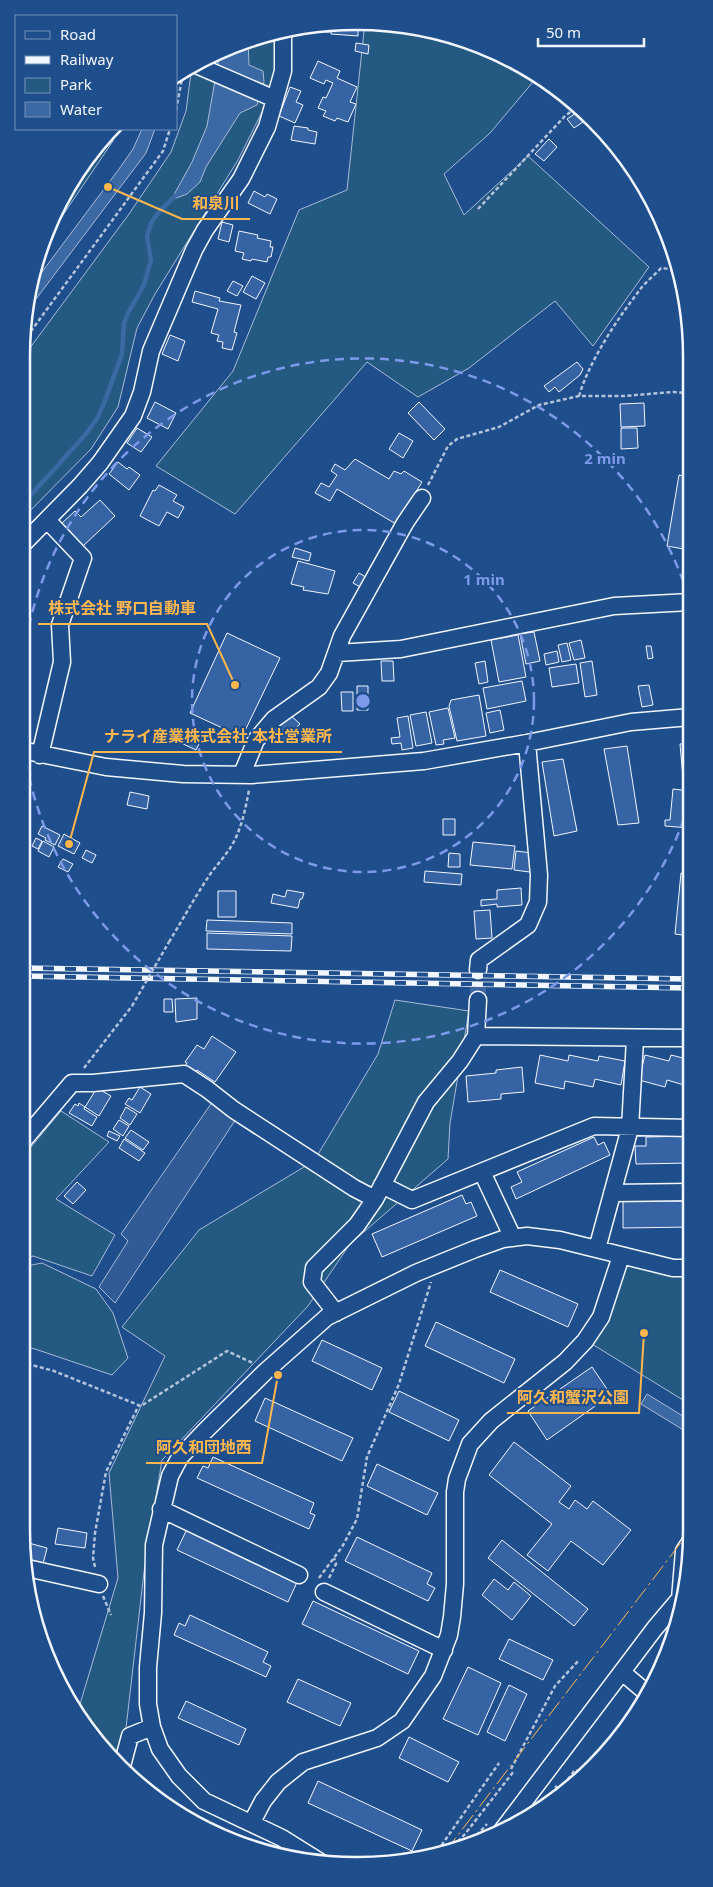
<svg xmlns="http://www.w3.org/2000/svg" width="713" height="1887" font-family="'Noto Sans','Noto Sans JP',sans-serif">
<rect width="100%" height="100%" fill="#1f4e8c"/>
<!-- green -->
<path fill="#245a82" stroke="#a8bbd7" d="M365 22H379L444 33 538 76 490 133 444 174 464 215 528 156 649 267 593 346 555 301 469 368 418 397 367 362 235 514 156 466 233 371 299 210 347 190Z
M277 33 274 73 262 112 238 160 155 294 137 328 118 407 91 449 21 520V360L129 214 171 152 186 111 192 65 249 39Z
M113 129V141L42 246 56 208 91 152Z
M395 1000 469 1011 450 1123 448 1159 350 1244 308 1306 162 1460 144 1572 126 1728 113 1759 104 1751 77 1714 118 1578 109 1473 165 1356 122 1327 199 1230 314 1161 378 1054Z
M61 1111 109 1142 56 1199 115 1235 92 1276 33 1256 21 1260V1159Z
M624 1261 691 1273V1405L592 1344Z
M42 1263 96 1289 113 1313 128 1358 112 1375 35 1349 21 1346V1267Z"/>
<!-- parking -->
<path fill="#305b95" stroke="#a8bbd7" d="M213 1101 236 1119 115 1303 99 1287 128 1241 121 1234Z"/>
<!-- water -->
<path fill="#3b69a3" stroke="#a8bbd7" d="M248 40 249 65 263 71 264 82 257 105 240 113 206 167 200 182 187 194 171 200 192 162 207 126 220 52Z
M142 129H155L146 153 27 311 30 288 119 169 133 149Z
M647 1394 691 1421 685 1431 641 1404Z"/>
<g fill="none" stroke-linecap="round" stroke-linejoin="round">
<!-- stream -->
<path stroke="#3b69a3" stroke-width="4.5" d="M21 506 86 434 98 417 106 398 122 354 124 323 128 313 144 285 151 260 147 236 151 223 158 213 175 196"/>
</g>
<!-- building -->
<path fill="#3563a3" stroke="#f2f6ff" d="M358 23V36L331 34V32H325V24Z
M356 43 369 45 368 54 355 51Z
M318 61 340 71 337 78 357 87 350 102 356 104 348 122 337 118 335 121 323 116 326 111 318 108 323 97 326 98 333 83 326 80 324 84 310 78Z
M290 87 301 91 296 102 303 105 295 123 279 116Z
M576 113 583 122 574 128 567 119Z
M294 126 308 128V130L317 132 315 144 291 140Z
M549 139 557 147 544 161 535 154Z
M254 191 265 197 267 194 277 199 270 214 248 203Z
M222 222 233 225 229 242 218 239Z
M239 231 258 235 257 238 271 241 270 247H273L271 257H268L267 262 252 259 251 261 242 259 244 253 235 251Z
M252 276 265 283 256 299 243 292Z
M233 281 243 286 237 296 227 291Z
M195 291 220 298 219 301 241 305 234 332 237 333 232 350 222 348 223 342 217 341 219 335 211 333 218 309 192 302Z
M170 335 185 341 178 361 162 354Z
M577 362 583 369 580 375 559 392 555 387 549 392 544 386Z
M155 402 176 413 168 429 147 418Z
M419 402 445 429 434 440 408 413Z
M644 403 645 426 621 427 620 404Z
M137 428 152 437 141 452 127 443Z
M621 428H637L638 448 621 449Z
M399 433 413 441 403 458 389 449Z
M355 459 389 479 394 471 401 474 404 471 422 482 396 524 337 489 330 501 315 493 321 483 329 487 337 475 331 471 335 464 345 470Z
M118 462 127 469 129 467 140 475 129 490 109 474Z
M679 475 689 477V550L667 546Z
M159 485 177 495 173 501 184 507 178 518 167 512 159 526 140 516 153 490 155 491Z
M100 500 115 516 83 546 62 523 75 511 81 517Z
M295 548 311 553 309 561 292 557Z
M298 561 335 571 328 594 303 590 304 587 291 584Z
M359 573 369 579 364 589 353 583Z
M534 632 540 661 526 664 520 634Z
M227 633 280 658 242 737 190 713Z
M518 635 526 677 499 682 491 640Z
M581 640 585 658 574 660 569 643Z
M567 643 571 660 562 662 558 645Z
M646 646H651L653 658 648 659Z
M557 651 559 662 546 665 544 654Z
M381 661H393L394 681H382Z
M485 661 488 682 479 684 475 663Z
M592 661 597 695 585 697 580 663Z
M576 664 579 683 552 687 549 668Z
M522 681 526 701 487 709 483 688Z
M649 685 653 705 642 707 638 686Z
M357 686H368V710H357Z
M341 692H353V711H342Z
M479 695 486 736 457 741 449 706 451 700Z
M448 708 455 738 443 740 444 744 436 745 429 712Z
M500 710 504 730 490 733 486 713Z
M426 712 432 743 416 746 410 715Z
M289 714 300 724 282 742 271 733Z
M408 716 413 748 402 750 401 743 392 744 391 738 400 737 397 718Z
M183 729 202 738 196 750 177 741Z
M690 743V777L683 778 680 744Z
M627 746 639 823 618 825 604 749Z
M563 759 577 831 554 836 542 762Z
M21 770 31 774 27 782 30 783 23 797 21 796Z
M673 789 690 791V828L665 826V820H670Z
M130 792 149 796 147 809 127 805Z
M443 819H455V835H443Z
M42 826 60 835 55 845 45 840 46 838 38 834Z
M64 834 80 843 74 854 58 846Z
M36 838 42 841 38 849 32 846Z
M43 841 54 847 49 857 38 851Z
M473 842 515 846 512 869 470 865Z
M86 850 96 855 92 863 82 858Z
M516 851 532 853 530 872 514 870Z
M449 853 460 854V867H448Z
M63 859 73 864 68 872 58 867Z
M686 861 690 862V936L675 934 681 873H684Z
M425 871 462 874 461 885 424 882Z
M521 888 522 905 497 907V904L481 906V900L497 899V890Z
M287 890 304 893 302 899H300L298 908 271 903 273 894 285 897Z
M218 891H236V917H218Z
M490 910 492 938 476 939 474 911Z
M207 920 292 923V934L206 931Z
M207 933 292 936 291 951 207 949Z
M197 998V1019L176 1022 175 999Z
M164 999H172L173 1012H164Z
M212 1036 236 1052 215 1082 197 1070 193 1076 183 1070 187 1063 185 1062 197 1045 204 1049Z
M540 1055 568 1061 569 1055 598 1061 599 1056 625 1061 621 1085 595 1079 593 1087 565 1081 564 1089 535 1083Z
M645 1055 669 1061 671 1055 691 1060V1087L667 1080 665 1087 639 1080Z
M522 1067 524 1092 501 1094V1099L468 1102 466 1076 496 1073V1070Z
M140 1087 151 1094 140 1113 125 1104 129 1098 132 1100Z
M97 1088 111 1096 99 1116 85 1107Z
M79 1103 85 1107 84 1109 97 1117 92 1126 69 1113 75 1104 78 1106Z
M126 1107 137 1114 130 1125 120 1118Z
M119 1120 129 1126 123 1136 113 1129Z
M131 1130 149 1142 143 1150 125 1138Z
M109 1131 120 1136 117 1141 107 1136Z
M691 1136V1163L636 1164 635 1146H646V1137Z
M594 1137 598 1145 604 1142 610 1155 516 1199 511 1187 522 1182 517 1172Z
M124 1139 145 1153 139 1161 119 1148Z
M77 1182 86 1190 73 1204 64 1196Z
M462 1195 466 1204 471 1202 477 1216 382 1257 372 1234Z
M623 1201H691V1227L623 1228Z
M500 1270 578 1304 568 1327 490 1292Z
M436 1322 515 1359 504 1383 425 1346Z
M322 1340 382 1368 372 1390 312 1361Z
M592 1367 611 1395 547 1440 528 1411Z
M399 1391 459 1420 449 1441 389 1412Z
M265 1398 353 1438 342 1461 255 1421Z
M514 1442 571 1486 559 1502 569 1509 575 1500 587 1509 593 1501 631 1530 603 1565 571 1541 548 1571 527 1555 552 1524 489 1475Z
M213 1457 314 1503 310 1513 315 1515 309 1529 197 1478 203 1466 208 1468Z
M377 1464 438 1493 427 1515 367 1486Z
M58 1528 87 1533 85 1548 55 1544Z
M187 1529 298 1580 288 1602 177 1550Z
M357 1537 432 1573 427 1584 435 1588 428 1601 345 1561Z
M502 1540 588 1609 574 1626 488 1558Z
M25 1542 47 1548 43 1564 26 1560Z
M494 1579 508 1590 514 1582 531 1596 512 1620 482 1595Z
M313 1601 419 1651 408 1674 302 1624Z
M190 1615 268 1652 263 1662 271 1666 266 1677 174 1635 179 1623 185 1626Z
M509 1639 553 1660 543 1680 499 1659Z
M468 1667 501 1683 478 1735 443 1719Z
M298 1679 351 1703 340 1726 287 1702Z
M509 1685 527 1694 505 1741 487 1732Z
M186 1701 246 1729 239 1745 178 1718Z
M409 1737 459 1762 448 1782 399 1758Z
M318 1781 422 1830 412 1851 308 1803Z"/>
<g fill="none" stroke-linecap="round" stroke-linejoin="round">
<!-- minor-tunnel -->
<path stroke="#3f679d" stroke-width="16" stroke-dasharray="16 8" stroke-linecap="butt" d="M478 1000V970"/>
<!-- minor casing -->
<g stroke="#f2f6ff" stroke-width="19">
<path id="minor" d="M194 64 275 99
M21 546 80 486 100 463 133 416 142 392 151 351 194 250 205 230 241 179 267 127 283 71V31
M337 653 401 649 614 606 690 602
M21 750 106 767 183 774 252 775 424 761 527 743 631 722 690 717
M40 755 62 662 60 625 83 558 47 520
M242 774 256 740 274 719 319 687 329 673 342 636 405 523 422 498
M478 970 479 960 528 925 538 902 539 875 527 743
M476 1036 478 1000
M21 1143 72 1083H93L184 1074 207 1089 234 1110 354 1188 375 1199
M482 1172 513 1238
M382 1185 412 1200 594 1126 691 1128
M612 1193 691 1192
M597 1249 630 1128 635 1039
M336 1313 312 1282 314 1268 357 1225 375 1199 426 1102 460 1061 476 1036 691 1038
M161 1509 299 1575
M27 1568 99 1584
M324 1592 444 1650
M680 1599 684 1551 690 1542
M622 1672 648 1694
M122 1766 130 1736 152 1727
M252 1822 263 1801 278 1782 303 1762 377 1738 402 1721 433 1676 449 1635 452 1617 455 1584V1492L457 1479 470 1444 491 1421 565 1362 585 1341 601 1317 621 1256
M501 1832 655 1628 683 1595
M322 1863 282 1838 204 1801 179 1776 160 1749 152 1727 148 1704V1667L153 1613 154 1545 170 1476 180 1457 205 1431 266 1371 327 1317 416 1273 475 1249 503 1239 527 1236 560 1240 673 1268H691"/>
</g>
<!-- path -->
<path stroke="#b3c4dc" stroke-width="2.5" stroke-dasharray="4 2.5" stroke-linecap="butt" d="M176 110 183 74
M478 209 565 116 577 107
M23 342 163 151 170 129
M579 396C589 362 617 319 639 291 645 282 654 276 661 268L676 270
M428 485 448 446 457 439 499 427 539 405 579 396H624L673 392 689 393
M169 942C183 919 196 895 211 873 220 861 231 850 237 835 243 821 246 806 249 790
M84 1068 132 1006
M21 1362 54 1371 141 1406 227 1351 253 1363
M95 1567 93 1558 95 1533 106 1472 139 1405
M319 1578 342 1547 357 1519 367 1457 399 1384 431 1282
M329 1578 336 1564 334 1558
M103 1596 111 1615
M592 1763 609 1743 615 1741
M511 1769 555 1686 579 1660
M555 1786 560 1790 575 1770 579 1772 569 1785
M552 1791 558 1795
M468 1845 487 1824
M449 1851 465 1834 514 1771
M434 1856 499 1763"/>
<!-- minor -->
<use href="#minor" stroke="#1f4e8c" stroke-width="16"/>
<!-- rail casing -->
<g stroke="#f2f6ff" stroke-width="5.5">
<path id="rail" d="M21 968 690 979
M21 976 690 988"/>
</g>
<!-- rail -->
<use href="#rail" stroke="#1f4e8c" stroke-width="4" stroke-dasharray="11" stroke-linecap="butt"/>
<!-- path-bridge -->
<path stroke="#b3c4dc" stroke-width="2.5" stroke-dasharray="4 2.5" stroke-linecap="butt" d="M132 1006 169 942"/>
<!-- power -->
<path stroke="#ffb74d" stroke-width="1" stroke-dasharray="18 4 2.5 4" stroke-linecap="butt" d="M445 1852 692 1528"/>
</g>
<!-- distance rings -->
<g fill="none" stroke="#7d9aea" stroke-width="2.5" stroke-dasharray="9 6">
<circle cx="363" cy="701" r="171"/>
<path d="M689 804A342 342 0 0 1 21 716M21 686A342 342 0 0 1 689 598"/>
</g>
<!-- crop -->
<path d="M0 0H713V1887H0ZM356 30H357A326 326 0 0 1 683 356V1531A326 326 0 0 1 357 1857H356A326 326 0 0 1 30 1531V356A326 326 0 0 1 356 30Z" fill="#1f4e8c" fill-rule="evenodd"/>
<path fill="none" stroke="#f2f6ff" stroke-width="2.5" d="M356 30H357A326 326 0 0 1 683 356V1531A326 326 0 0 1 357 1857H356A326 326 0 0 1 30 1531V356A326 326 0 0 1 356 30Z"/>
<circle cx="363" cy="701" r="8" fill="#7d9aea" stroke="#1f4e8c" stroke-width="2.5"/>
<g font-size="15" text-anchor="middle" font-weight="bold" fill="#7d9aea" stroke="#1f4e8c" stroke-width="4" stroke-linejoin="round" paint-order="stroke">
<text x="605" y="464">2 min</text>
<text x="484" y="585">1 min</text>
</g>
<!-- callouts -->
<path fill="none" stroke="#ffb74d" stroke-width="2" d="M108 187L182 219H250M235 685L207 624H38M69 844L94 752H342M644 1333L639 1413H507M278 1375L262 1463H146"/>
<g fill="#ffb74d" stroke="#1f4e8c" stroke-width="2">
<circle cx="108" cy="187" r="5"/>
<circle cx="235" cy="685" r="5"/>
<circle cx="69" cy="844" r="5"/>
<circle cx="644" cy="1333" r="5"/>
<circle cx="278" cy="1375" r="5"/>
</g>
<g font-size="16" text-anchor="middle" font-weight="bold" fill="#ffb74d" stroke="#1f4e8c" stroke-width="4" stroke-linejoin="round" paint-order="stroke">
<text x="216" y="209">和泉川</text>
<text x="122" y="614">株式会社 野口自動車</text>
<text x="218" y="742">ナライ産業株式会社 本社営業所</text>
<text x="573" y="1403">阿久和蟹沢公園</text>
<text x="204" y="1453">阿久和団地西</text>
</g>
<!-- legend -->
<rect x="15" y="15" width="162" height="115" fill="#1f4e8c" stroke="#7391ba"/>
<rect x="25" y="31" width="25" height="8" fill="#1f4e8c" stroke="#7391ba"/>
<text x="60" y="40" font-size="15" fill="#f2f6ff">Road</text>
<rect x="25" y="56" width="25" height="8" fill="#f2f6ff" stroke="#7391ba"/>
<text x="60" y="65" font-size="15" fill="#f2f6ff">Railway</text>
<rect x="25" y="78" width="25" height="15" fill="#245a82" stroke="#7391ba"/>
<text x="60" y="90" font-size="15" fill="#f2f6ff">Park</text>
<rect x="25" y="102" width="25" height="15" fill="#3b69a3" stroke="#7391ba"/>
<text x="60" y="115" font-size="15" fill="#f2f6ff">Water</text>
<!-- scale -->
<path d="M538 38v8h106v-8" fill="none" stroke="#f2f6ff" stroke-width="2.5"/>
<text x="546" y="38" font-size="15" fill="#f2f6ff" stroke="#1f4e8c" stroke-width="4" paint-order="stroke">50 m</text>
</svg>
